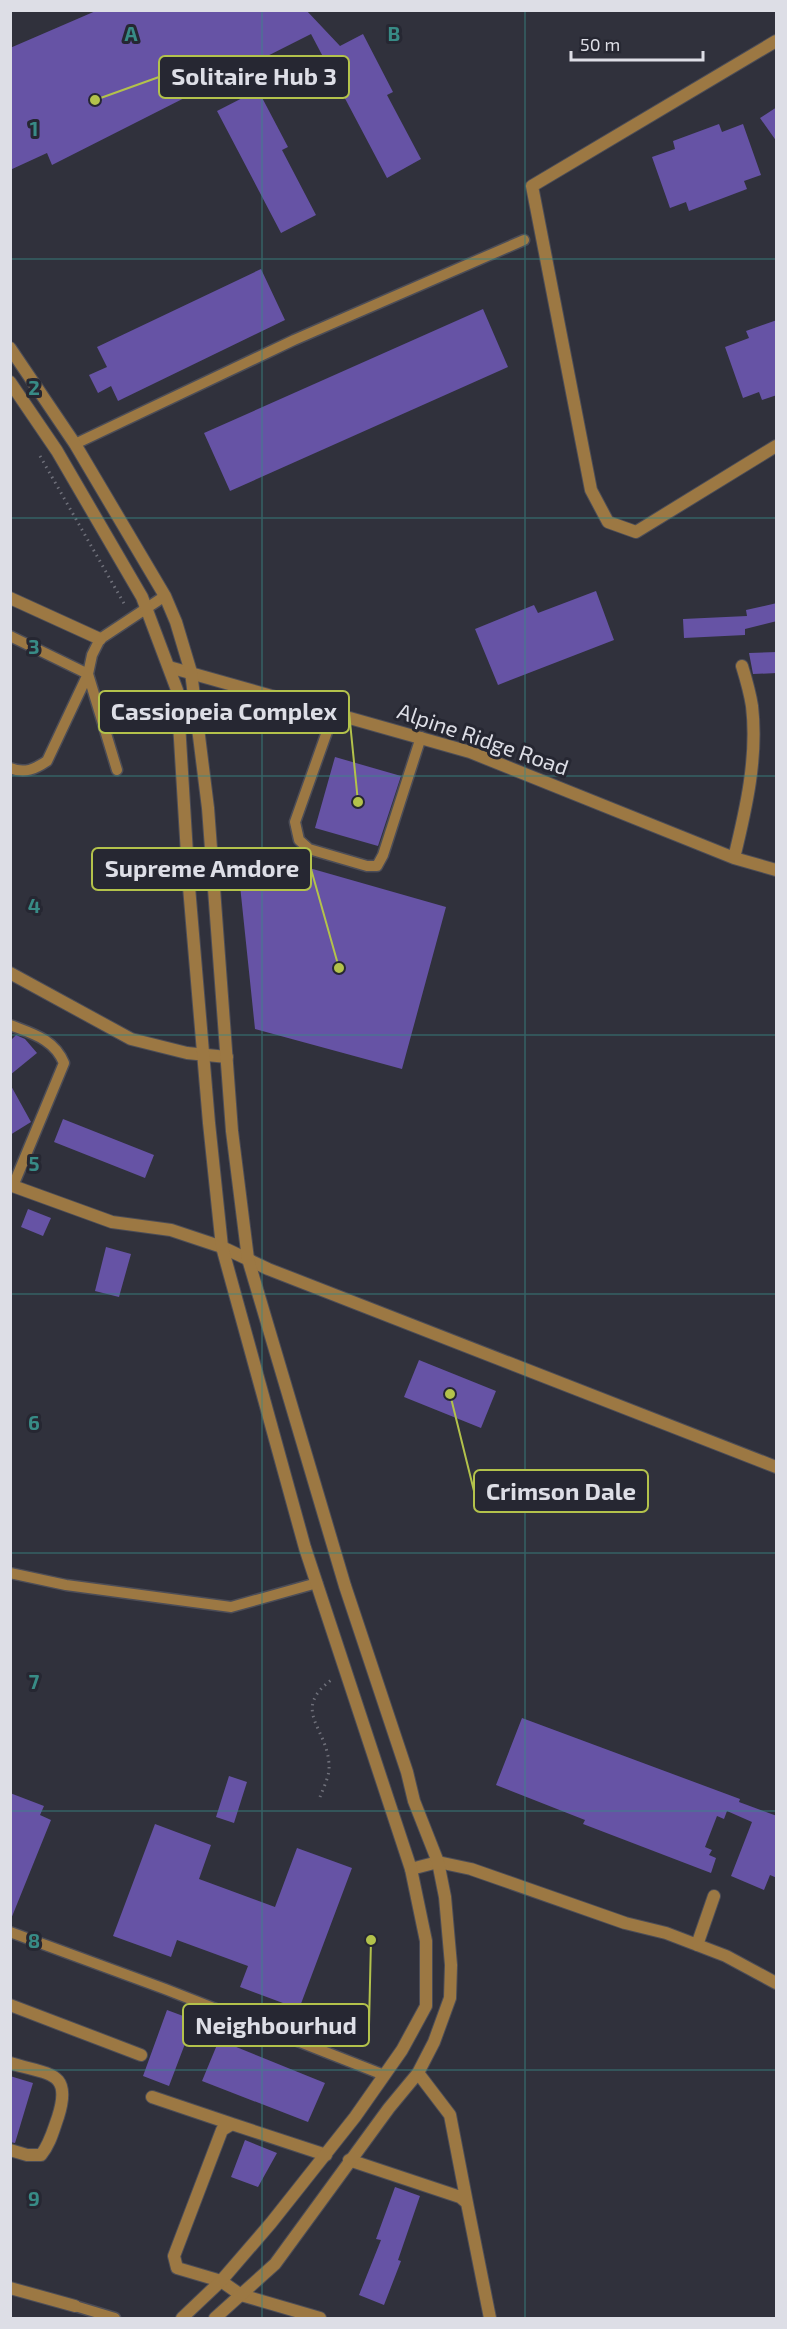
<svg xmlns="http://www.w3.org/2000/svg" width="787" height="2329" font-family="'Exo 2',sans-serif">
<rect width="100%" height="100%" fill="#30313c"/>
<!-- building -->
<path fill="#6653a5" d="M98 10H306L340 46 363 34 393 92 387 95 421 159 387 178 311 34 52 165 47 153 10 170V48Z
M258 90 288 147 282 150 316 215 281 233 217 111Z
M777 107V142L760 118Z
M719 124 722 132 743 124 761 175 744 181 747 189 689 211 686 202 670 208 652 157 675 149 673 141Z
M261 269 285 320 118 401 111 386 98 393 89 375 107 367 97 347Z
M483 309 508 367 230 491 204 433Z
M777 320V395L762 400 759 392 743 398 725 347 749 338 746 331Z
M596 591 614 640 498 685 475 629 534 605 538 613Z
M777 603V621L745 629V635L684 638 683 619 747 616 746 610Z
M777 652V673L753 674 749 653Z
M335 757 401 776 378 846 315 828Z
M236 847 446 907 402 1069 255 1029Z
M16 1035 25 1039 37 1053 10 1075 11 1040Z
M10 1084 31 1122 10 1135Z
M63 1119 154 1155 145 1178 54 1142Z
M28 1209 51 1218 43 1236 21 1227Z
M106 1247 131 1254 119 1297 95 1291Z
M419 1360 496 1391 481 1428 404 1397Z
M522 1718 740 1799 739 1802 777 1816V1878L770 1875 764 1890 731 1876 752 1822 727 1811 724 1819 717 1816 705 1847 712 1850 709 1855 716 1858 711 1873 583 1824 585 1820 496 1785Z
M229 1776 247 1782 234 1823 216 1817Z
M10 1793 44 1806 40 1815 51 1820 11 1919Z
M155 1824 211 1845 199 1879 275 1907 297 1848 352 1868 299 2009 240 1987 248 1966 177 1940 171 1957 113 1936Z
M167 2010 194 2020 169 2086 143 2076Z
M219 2040 325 2083 308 2122 202 2081Z
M10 2076 33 2083 15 2143 10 2142Z
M245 2140 277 2153 258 2187 231 2177Z
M395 2187 420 2196 398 2260 401 2261 384 2305 359 2295 381 2240 376 2239Z"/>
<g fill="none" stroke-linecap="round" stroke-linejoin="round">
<!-- service casing -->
<g stroke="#4c4d57" stroke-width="13">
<path id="service" d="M75 444 294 340 524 240
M10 636 88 674 117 770
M334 712 295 822 299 840 309 849 367 866H377L383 855 421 737
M10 768C25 774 35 769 47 761L88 674 92 655 100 639 165 596
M10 1025C33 1034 54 1039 64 1063L13 1186
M10 1573 66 1585 231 1607 317 1583
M10 1932 165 1989 384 2075
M75 2306 115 2318"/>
</g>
<!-- minor casing -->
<g stroke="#4c4d57" stroke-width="14">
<path id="minor" d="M776 41 532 186 591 490 608 522 636 532 776 446
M10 598 100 639
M169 667 470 752 734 858 776 870
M734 858C746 809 758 757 752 706 750 693 746 679 742 666
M10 973 131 1039 187 1053 227 1057
M10 1185 112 1222 171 1230 222 1247 268 1269 776 1467
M411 1869 438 1862 471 1869 625 1923 666 1933 726 1956 776 1983
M697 1945 714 1896
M10 2005 141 2055
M10 2063C48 2075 73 2070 58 2117 53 2131 50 2144 41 2155H27L10 2150
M418 2073 450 2115 467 2203
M152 2097 232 2124
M349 2160 460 2197 467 2203 490 2318
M10 2288 75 2306
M320 2318 241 2295 221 2281 177 2268 174 2256 222 2130 232 2124 326 2155"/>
</g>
<!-- tertiary casing -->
<g stroke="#4c4d57" stroke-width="14">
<path id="tertiary" d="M10 348 75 444 165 596 176 622 191 672 208 808 232 1131 248 1259 345 1586 407 1772 414 1801 438 1862 445 1897 451 1965 450 1998 434 2042 418 2073 389 2108 275 2264 215 2318
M10 382 57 451 142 597 177 690 189 887 209 1123 222 1247 305 1548 411 1869 426 1941V2006L402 2050 355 2117 271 2223 221 2281 182 2318"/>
</g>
<!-- path -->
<path stroke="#6f707a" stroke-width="3" stroke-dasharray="1.5 4.5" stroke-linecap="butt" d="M40 456 126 607
M320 1797C323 1789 328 1779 329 1770 331 1728 287 1711 334 1678"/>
<!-- service -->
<use href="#service" stroke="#9c7843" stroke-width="10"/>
<!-- minor -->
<use href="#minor" stroke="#9c7843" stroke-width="12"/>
<!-- tertiary -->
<use href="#tertiary" stroke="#9c7843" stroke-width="12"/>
</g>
<!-- grid -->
<path fill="none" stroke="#388b86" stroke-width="1.5" stroke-opacity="0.55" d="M262 10V2318M525 10V2318M10 259H776M10 518H776M10 776H776M10 1035H776M10 1294H776M10 1553H776M10 1811H776M10 2070H776"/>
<g text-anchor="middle" stroke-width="6" stroke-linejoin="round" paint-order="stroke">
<!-- street labels -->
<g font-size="22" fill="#dddee6" stroke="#262732">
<text transform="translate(483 739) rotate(19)" y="8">Alpine Ridge Road</text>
</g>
</g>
<g font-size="20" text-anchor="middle" font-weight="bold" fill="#388b86" stroke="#262732" stroke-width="6" stroke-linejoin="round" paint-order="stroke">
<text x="131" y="41">A</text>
<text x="394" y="41">B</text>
<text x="34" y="136">1</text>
<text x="34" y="395">2</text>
<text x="34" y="654">3</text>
<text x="34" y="913">4</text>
<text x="34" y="1171">5</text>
<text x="34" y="1430">6</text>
<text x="34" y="1689">7</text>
<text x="34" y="1948">8</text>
<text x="34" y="2206">9</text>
</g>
<!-- callouts -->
<path fill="none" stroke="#b3c24b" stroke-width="2" d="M95 100L159 77M358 802L349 712M339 968L311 869M450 1394L474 1491M371 1940L369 2025"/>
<g fill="#b3c24b" stroke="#262732" stroke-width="2">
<circle cx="95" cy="100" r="6"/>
<circle cx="358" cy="802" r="6"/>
<circle cx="339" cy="968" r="6"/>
<circle cx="450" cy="1394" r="6"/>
<circle cx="371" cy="1940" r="6"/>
</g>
<g fill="#262732" stroke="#b3c24b" stroke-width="2">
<rect x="159" y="56" width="190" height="42" rx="6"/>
<rect x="99" y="691" width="250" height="42" rx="6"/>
<rect x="92" y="848" width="219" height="42" rx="6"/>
<rect x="474" y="1470" width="174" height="42" rx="6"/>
<rect x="183" y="2004" width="186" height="42" rx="6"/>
</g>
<g font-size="24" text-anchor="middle" font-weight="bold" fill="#dddee6">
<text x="254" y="85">Solitaire Hub 3</text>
<text x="224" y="720">Cassiopeia Complex</text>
<text x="202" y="877">Supreme Amdore</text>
<text x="561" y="1500">Crimson Dale</text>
<text x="276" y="2034">Neighbourhud</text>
</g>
<!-- border -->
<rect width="787" height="2329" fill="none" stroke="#dddee6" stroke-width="24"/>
<!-- scale -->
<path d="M571 51v9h132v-9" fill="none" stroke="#dddee6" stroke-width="3"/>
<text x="580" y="51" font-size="18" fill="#dddee6" stroke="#262732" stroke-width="4.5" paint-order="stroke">50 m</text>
</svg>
